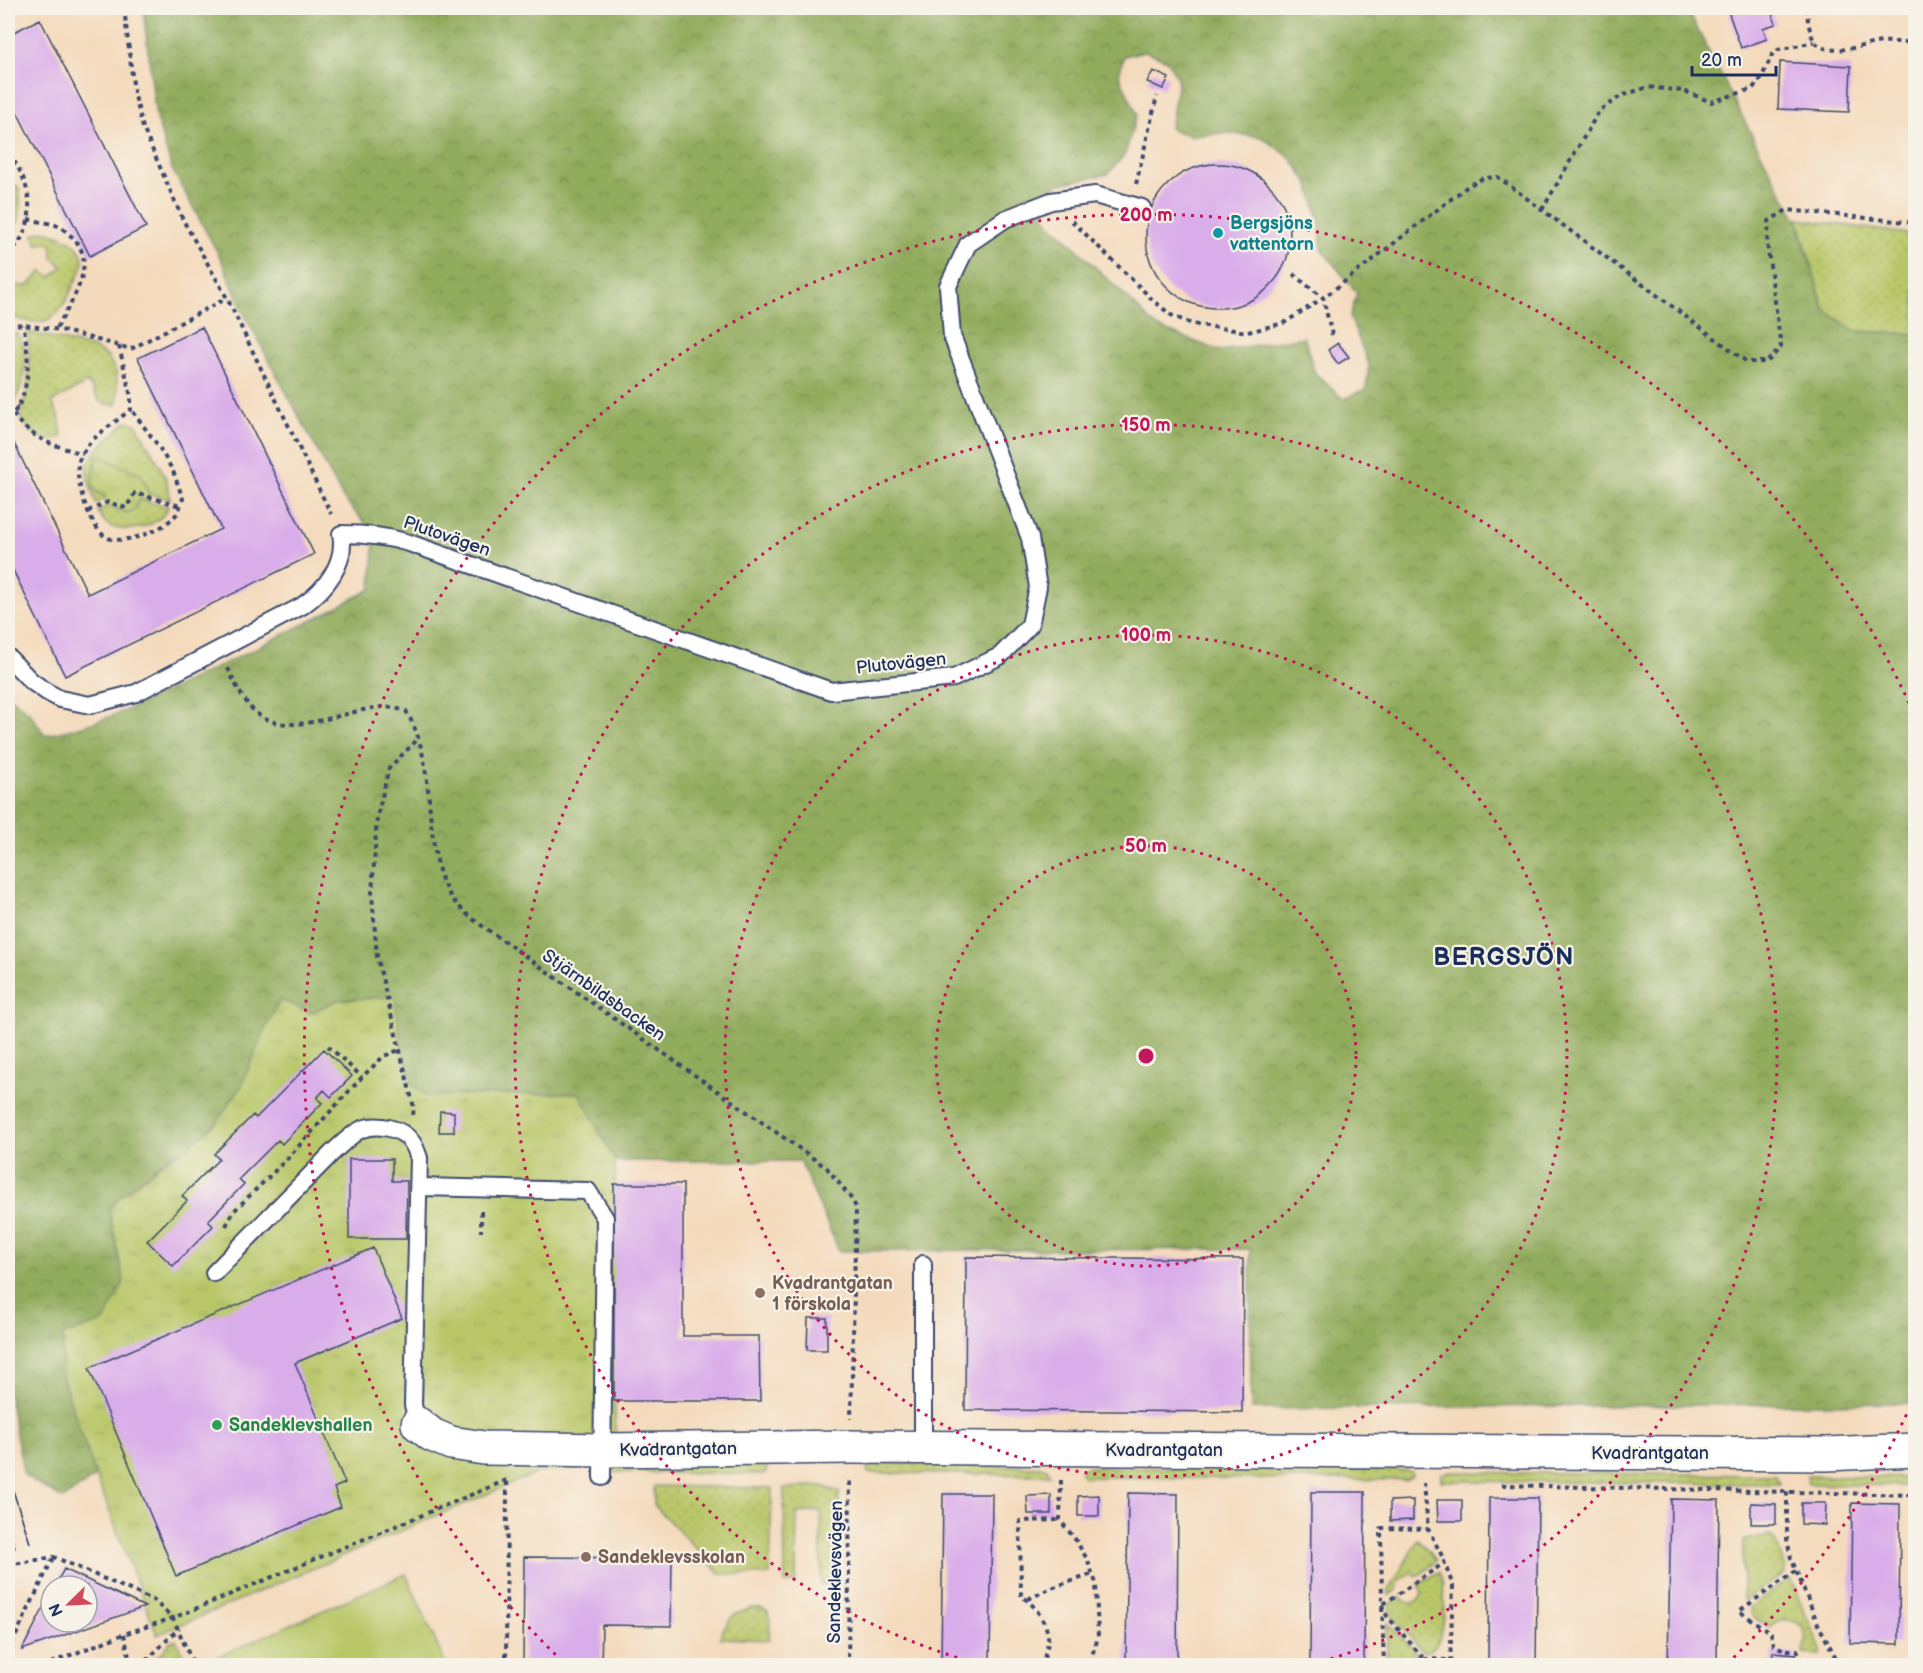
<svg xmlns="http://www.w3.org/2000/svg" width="1923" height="1673" font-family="'Balsamiq Sans',sans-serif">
<defs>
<pattern id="grass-dots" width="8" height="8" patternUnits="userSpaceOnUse" patternTransform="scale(1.5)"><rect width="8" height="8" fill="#b9c769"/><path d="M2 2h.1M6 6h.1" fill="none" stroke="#9eab5d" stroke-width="1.8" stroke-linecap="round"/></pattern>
<pattern id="forest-crowns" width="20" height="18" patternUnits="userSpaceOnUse" patternTransform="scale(1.5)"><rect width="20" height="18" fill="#92ac5d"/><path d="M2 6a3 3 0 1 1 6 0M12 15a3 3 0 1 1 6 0" fill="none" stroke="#768c50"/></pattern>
<pattern id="park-tufts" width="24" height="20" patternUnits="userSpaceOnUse" patternTransform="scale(1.5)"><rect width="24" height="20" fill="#b9c769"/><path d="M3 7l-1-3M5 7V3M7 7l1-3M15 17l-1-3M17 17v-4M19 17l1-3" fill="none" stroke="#9eab5d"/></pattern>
</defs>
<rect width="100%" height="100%" fill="#f7f3e8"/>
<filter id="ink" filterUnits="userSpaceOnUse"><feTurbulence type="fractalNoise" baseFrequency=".0167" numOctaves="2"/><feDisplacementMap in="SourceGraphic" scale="12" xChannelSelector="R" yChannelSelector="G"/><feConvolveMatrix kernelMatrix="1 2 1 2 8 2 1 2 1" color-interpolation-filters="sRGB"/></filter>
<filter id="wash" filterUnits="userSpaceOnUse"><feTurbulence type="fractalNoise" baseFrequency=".008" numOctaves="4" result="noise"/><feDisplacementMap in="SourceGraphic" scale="24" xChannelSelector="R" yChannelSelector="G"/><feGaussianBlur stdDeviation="1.35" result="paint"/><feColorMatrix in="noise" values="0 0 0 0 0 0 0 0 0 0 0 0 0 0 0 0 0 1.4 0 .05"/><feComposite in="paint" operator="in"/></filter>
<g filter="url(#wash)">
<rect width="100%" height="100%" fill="#f4dabc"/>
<!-- grass -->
<path fill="url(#grass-dots)" stroke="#6a7b64" stroke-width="1.5" d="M8 184 10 187 18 186C23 209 21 221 8 240Z
M1798 219 1915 235V334L1854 331 1824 309Z
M42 231C58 233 85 244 83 264 82 271 76 280 73 286 58 321 46 330 8 315V285L28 286 42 271 51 277 62 267 53 258 51 245 48 243 37 244 33 235Z
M28 332 94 348 108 357 116 372 118 396 116 405 100 402 88 382 52 402 59 417 62 437C58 438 52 440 48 440 40 440 21 425 20 416 20 408 26 397 27 389 30 369 29 351 28 332Z
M8 334H17C33 351 23 383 15 402L8 399Z
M128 421 137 425C148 450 169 472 170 499L149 494 141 474 96 504C93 493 85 478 87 467 90 452 115 434 124 423Z
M138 500 168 506C164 526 121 537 106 523 103 521 100 514 98 511L108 506 128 513Z
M610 1462 765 1463 768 1465 765 1474 612 1472 610 1470Z
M875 1463 1043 1467 1047 1468 1050 1475 868 1473 867 1468Z
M1088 1467 1405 1470 1411 1472 1412 1476 1405 1480 1084 1477 1081 1473 1082 1469Z
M1447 1472 1776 1475 1779 1484 1441 1481V1474Z
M1807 1476 1915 1478V1486L1808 1484Z
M654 1486 772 1488 770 1575 720 1574 654 1505Z
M804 1486H822L839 1492 838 1585 821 1584V1511L797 1513 796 1583H785L784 1489Z
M1768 1535 1775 1539 1785 1568V1573L1743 1601V1541Z
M1418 1540 1427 1548 1436 1560 1435 1563 1417 1577 1411 1573 1399 1580 1397 1590 1389 1595 1388 1592Z
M1439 1572C1447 1588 1449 1653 1423 1652L1392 1616 1389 1605 1400 1597C1407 1606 1416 1604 1422 1595L1419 1583Z
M1789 1579 1791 1580 1821 1650 1820 1655 1804 1654C1804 1648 1806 1641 1805 1634 1801 1617 1779 1617 1769 1627 1761 1622 1749 1617 1750 1607Z
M751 1608H761L768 1612 770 1620 769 1640 721 1638V1633L733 1615Z
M1387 1622 1421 1658 1402 1665H1387Z
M176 1640 188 1665H144L162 1653 170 1642Z"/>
<!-- forest -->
<path fill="url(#forest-crowns)" stroke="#566e5e" stroke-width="1.5" fill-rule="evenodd" d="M143 8H1684L1688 11 1776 182 1797 219 1824 309 1854 331 1915 334V1403L1251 1409 1250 1249 839 1251 800 1161H615L579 1093 426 1096 412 1084 400 1039 394 997 338 1000 311 1013 280 1000 262 1036 241 1087 216 1123 186 1149 167 1159 121 1196 109 1209 124 1282 104 1322 63 1335 62 1376 96 1476 63 1499 24 1475 8 1391V695L29 712 45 735C99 726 150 700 199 676 257 648 314 620 371 589L375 534 343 498 245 316 220 257 172 169 156 117ZM1145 51 1167 60 1178 80 1170 129 1192 136 1225 133 1261 137 1290 157 1309 184 1319 219 1322 250 1357 293 1350 317 1369 365 1366 389 1343 399 1315 373 1304 337 1220 351 1157 327 1044 217 1040 194 1059 184 1108 174 1125 154 1137 114 1119 75 1124 56Z"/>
<!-- park -->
<path fill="url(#park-tufts)" stroke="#6a7b64" stroke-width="1.5" d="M97 456 141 474 149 494 148 501 138 500 136 508 128 513 108 506 104 499 105 496 95 491 92 482Z
M395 997 400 1039 412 1084 426 1096 579 1093 615 1161V1463L539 1472 157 1635 96 1476 62 1376 63 1335 104 1322 124 1282 109 1209 121 1196 167 1159 186 1149 216 1123 241 1087 262 1036 280 1000 311 1013 338 1000Z"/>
<!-- pitch -->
<path fill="#b9c769" stroke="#6a7b64" stroke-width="1.5" d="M406 1574 446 1665H215L212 1659Z"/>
<g id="blocks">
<!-- building -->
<path fill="#d9acea" d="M1727 8H1770L1776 24 1763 28 1767 39 1741 48Z
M40 19 146 227 90 256 13 104 8 107V35Z
M1780 62 1851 66 1849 112 1778 109Z
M1153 71 1169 78 1163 89 1147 82Z
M1146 236a72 72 0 1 1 144 0a72 72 0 1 1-144 0Z
M202 327 314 554 65 676 8 560V431L88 594 221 529 138 358Z
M1338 343 1349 357 1338 364 1328 350Z
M324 1049 352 1076 331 1097 324 1090 317 1098 322 1103 282 1144 278 1140 239 1179 244 1184 208 1221 213 1226 173 1266 147 1241 187 1201 182 1196 219 1159 214 1154 253 1115 256 1118Z
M440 1111 454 1112V1132H439Z
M349 1159H392V1181H407L406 1239H349Z
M614 1184H683V1336H759L760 1401H614Z
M373 1248 402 1318 295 1363 345 1483 334 1488 341 1507 176 1576 89 1368Z
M966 1257 1243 1259 1242 1412 965 1410Z
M808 1318H827V1350H807Z
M1311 1492H1365L1364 1666H1310Z
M1128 1493 1178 1494 1177 1666H1126Z
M943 1494H992L990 1666H941Z
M1051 1495V1514H1028L1027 1496Z
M1099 1495V1516H1078V1496Z
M1489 1498H1538L1536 1666H1488Z
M1671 1499 1719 1500 1717 1666H1668Z
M1413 1500V1520L1390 1521V1501Z
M1437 1500H1462V1521H1438Z
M1751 1503 1776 1504V1524H1751Z
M1801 1503H1826L1825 1525 1801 1524Z
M1852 1503 1900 1504 1899 1644 1850 1643Z
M524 1557 672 1558 671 1626 602 1625 601 1666H523Z
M64 1569 145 1607 22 1650 51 1594V1622H87V1586H55Z
M1773 1652 1796 1654 1795 1666H1772Z"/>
</g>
</g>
<g filter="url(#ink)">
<use href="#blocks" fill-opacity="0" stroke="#3c496c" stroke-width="1.5"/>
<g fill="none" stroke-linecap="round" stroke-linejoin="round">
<!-- lane casing -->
<g stroke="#3c496c" stroke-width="20">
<path id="lane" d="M8 657 31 681 47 692 60 699 90 705 136 693 302 606C325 590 347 563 341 534 364 534 386 536 409 543L831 691 954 678 1000 656 1030 625 1038 587 1030 538 952 336 948 286 968 244 1005 219 1051 201 1095 195 1142 208
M420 1187 588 1191 605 1218 602 1477
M214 1273 332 1153C341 1145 351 1134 362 1129 377 1123 401 1128 411 1141 415 1146 417 1152 419 1158L413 1405 418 1424
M923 1448V1264"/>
</g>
<!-- street casing -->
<g stroke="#3c496c" stroke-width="36">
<path id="street" d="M418 1424 432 1435 451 1443 484 1448 604 1450 850 1447 1826 1454 1916 1450"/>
</g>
<!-- path -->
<path stroke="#3c496c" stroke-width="4" stroke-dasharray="4.5 4.5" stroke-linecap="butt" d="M124 8 134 92 143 128 183 220 227 298 331 514
M1806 8C1808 17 1809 37 1817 44 1832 57 1865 44 1882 42 1896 41 1901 44 1916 40
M1909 42 1916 55
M8 154C26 172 36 209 24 233 21 241 13 249 8 256
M1136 184 1157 96
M1542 210 1599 111 1621 96 1648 87 1684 91 1711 102 1752 89 1761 79 1772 55 1778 50 1814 42
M28 219C37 222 51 222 60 227 64 229 68 234 71 236 101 263 70 302 56 330
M1072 221 1154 301 1171 315 1192 324 1248 332 1284 323 1323 298 1468 186 1483 178 1498 177 1747 362H1767L1781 347 1767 243 1769 221 1787 210 1916 223
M1293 274 1323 298 1333 339
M8 323 61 330 131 349 227 298
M119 346 131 397V409C120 419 92 437 86 448 83 452 79 459 78 464 75 482 91 531 108 538 128 545 167 529 178 512 180 508 181 503 183 499L173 471 159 447 131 409
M8 403 18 408
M13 414C30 439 55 446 83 454
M8 419C32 397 30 355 23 325
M88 511 108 502 126 508 135 493 180 506
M228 668C233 680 240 694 248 704 278 746 343 709 383 707 391 707 399 709 406 711 430 750 427 801 434 846 437 861 439 877 447 890 452 901 462 909 471 918L827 1168 850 1197 856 1207 851 1419
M328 1046 362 1077
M413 1115 414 1108 377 957 372 894 377 817 389 768 418 739
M481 1211V1232
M226 1226 234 1211 286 1160 362 1077 384 1056 399 1050
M1061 1480 1060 1520 1075 1539 1087 1559 1096 1583 1098 1638 1088 1666
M1424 1483 1428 1529 1442 1556 1453 1586 1450 1666
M1502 1485 1916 1495
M1787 1492V1539L1791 1558 1818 1624 1836 1658V1666
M8 1565 54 1557 153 1600 173 1618 194 1666
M1796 1571 1739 1611 1771 1633 1774 1645 1784 1650H1797L1806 1666
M1028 1599 1051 1588 1093 1574
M124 1634 131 1666
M8 1652 53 1558
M1424 1659 1449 1660
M84 1661 85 1666
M43 1666 124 1634 173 1618 507 1480
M139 1666 150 1657 179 1628
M506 1666 507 1480H510
M848 1666 850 1477
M1042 1666C1044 1657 1049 1645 1048 1636 1047 1623 1033 1601 1021 1597L1020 1521 1060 1520
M1384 1666 1382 1605 1444 1563
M1409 1666 1424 1659 1387 1616 1382 1605 1381 1528 1428 1529
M1821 1666 1836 1658"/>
<!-- lane -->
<use href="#lane" stroke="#fff" stroke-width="16"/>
<!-- street -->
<use href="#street" stroke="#fff" stroke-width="33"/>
<!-- tram -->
<path stroke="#1b2f5e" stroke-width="1.5" d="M8 1475 30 1543
M8 1525 15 1548"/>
</g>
</g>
<!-- distance rings -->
<g fill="none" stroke="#c2185b" stroke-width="3" stroke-dasharray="3 6">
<circle cx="1146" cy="1056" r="210"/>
<circle cx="1146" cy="1056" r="421"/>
<path d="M983 1665A631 631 0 1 1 1309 1665"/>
<path d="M1914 1398A841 841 0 0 1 1730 1661M562 1661A841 841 0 1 1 1914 714"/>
</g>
<!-- markers -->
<circle fill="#0f9aa8" stroke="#f7f3e8" stroke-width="2" cx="1218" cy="233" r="6"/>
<g fill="#8d6e63" stroke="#f7f3e8" stroke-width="2">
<circle cx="760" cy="1293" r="6"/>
<circle cx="586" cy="1557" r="6"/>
</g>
<circle fill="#2e9e5b" stroke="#f7f3e8" stroke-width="2" cx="217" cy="1425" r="6"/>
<g text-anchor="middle" stroke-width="4.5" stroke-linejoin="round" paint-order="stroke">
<!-- culture labels -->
<g font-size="18" font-weight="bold" fill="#0d838f" stroke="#f7f3e8" text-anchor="start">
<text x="1230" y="229">Bergsjöns<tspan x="1230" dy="21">vattentorn</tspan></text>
</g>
<!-- street labels -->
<g font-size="18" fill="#1b2f5e" stroke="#f7f3e8">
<text transform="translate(447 536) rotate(19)" y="6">Plutovägen</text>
<text transform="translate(901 663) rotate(-6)" y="6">Plutovägen</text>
<text transform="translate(604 995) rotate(35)" y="6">Stjärnbildsbacken</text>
<text transform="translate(678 1449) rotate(-1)" y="6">Kvadrantgatan</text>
<text x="1164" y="1456">Kvadrantgatan</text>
<text x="1650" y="1459">Kvadrantgatan</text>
<text transform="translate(835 1572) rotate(-89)" y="6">Sandeklevsvägen</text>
</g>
<!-- education labels -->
<g font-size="18" font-weight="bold" fill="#785e54" stroke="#f7f3e8" text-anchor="start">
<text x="772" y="1289">Kvadrantgatan<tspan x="772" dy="21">1 förskola</tspan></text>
<text x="598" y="1563">Sandeklevsskolan</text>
</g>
<!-- leisure labels -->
<g font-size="18" font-weight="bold" fill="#27864d" stroke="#f7f3e8" text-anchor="start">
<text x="229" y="1431">Sandeklevshallen</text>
</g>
<!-- district labels -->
<g font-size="24" font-weight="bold" letter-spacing="1.5" fill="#1b2f5e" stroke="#f7f3e8">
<text x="1504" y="965">BERGSJÖN</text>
</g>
</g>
<circle cx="1146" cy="1056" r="9" fill="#c2185b" stroke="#f7f3e8" stroke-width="3"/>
<g font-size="18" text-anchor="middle" font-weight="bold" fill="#c2185b" stroke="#f7f3e8" stroke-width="4.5" stroke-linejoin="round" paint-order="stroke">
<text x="1146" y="221">200 m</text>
<text x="1146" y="431">150 m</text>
<text x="1146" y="641">100 m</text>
<text x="1146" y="852">50 m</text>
</g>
<!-- margin -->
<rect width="1923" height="1673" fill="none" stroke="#f7f3e8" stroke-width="30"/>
<!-- north arrow -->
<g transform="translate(69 1604) rotate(246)"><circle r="28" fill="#f7f3e8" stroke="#9fa5b1" stroke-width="1.5"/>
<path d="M0-4.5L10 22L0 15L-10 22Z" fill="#d1495b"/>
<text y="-9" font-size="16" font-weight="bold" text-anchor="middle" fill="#1b2f5e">N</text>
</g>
<!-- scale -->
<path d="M1692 66v9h84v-9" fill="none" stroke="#1b2f5e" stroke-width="3"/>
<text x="1701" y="66" font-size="18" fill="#1b2f5e" stroke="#f7f3e8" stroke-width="4.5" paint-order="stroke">20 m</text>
</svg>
